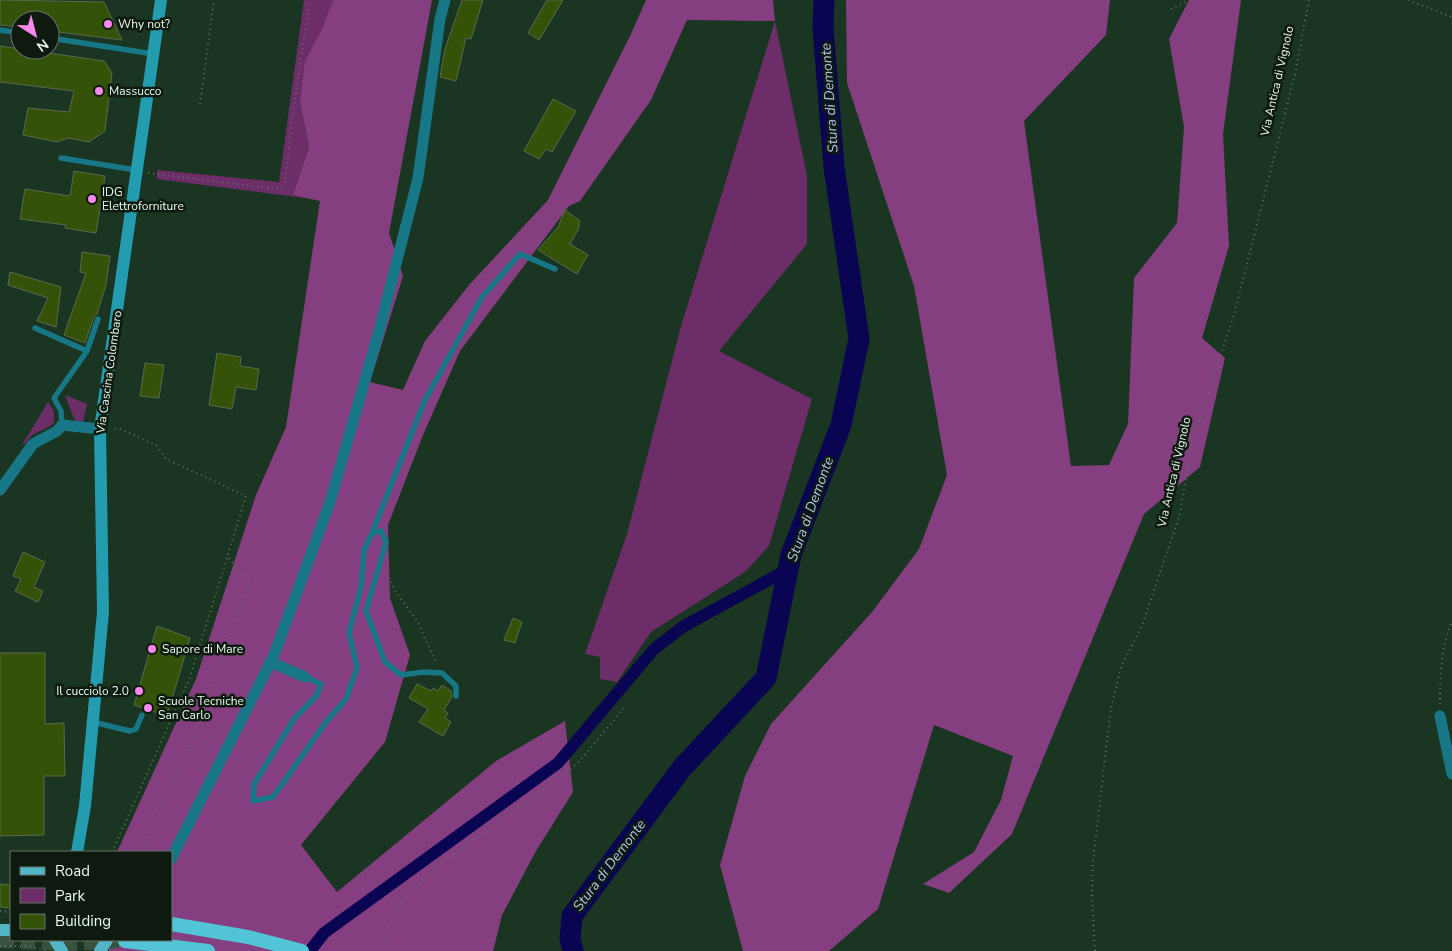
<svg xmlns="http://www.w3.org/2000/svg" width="1452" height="951" font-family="'Nunito Sans',sans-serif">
<rect width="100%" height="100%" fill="#1a3521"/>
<!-- green -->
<path fill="#6d2d68" d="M304 0H333L300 102 309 147 293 195 320 200 157 179V170L279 182Z
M775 21 807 176V244L719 351 812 399 769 546 745 572 651 632 617 682 600 679V657L585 654 627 534 681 326Z
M65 395 87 404 83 422 75 421Z
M48 402 54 411V422C48 430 38 430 31 436 27 441 28 443 22 445Z"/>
<!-- forest -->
<path fill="#853e7f" d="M333 0H432L389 233 403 276 370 382 403 390 425 341 469 285 548 200 630 36 646 0H773L775 21 687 20 651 100 580 201 569 206 460 351 423 435 388 525 390 598 410 655 385 742 301 845 337 892 496 761 565 721 573 792 536 851 502 915 493 951H109L108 940H171V852H117L196 679 256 495 286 427 320 201 293 195 309 147 300 102 305 61 323 27Z
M846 0H1110L1106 35 1024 121 1071 466 1109 465 1128 424 1134 278 1177 223 1184 127 1169 39 1189 0H1241L1223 134 1229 246 1202 338 1225 358 1200 467 1144 514 1012 834 949 893 923 884 974 852 1001 800 1013 756 934 725 878 909 829 951H743L720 865 745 776 771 724 872 612 919 549 947 475 914 286 847 83Z"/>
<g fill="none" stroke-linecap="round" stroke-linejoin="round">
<!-- canal -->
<path stroke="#0a0553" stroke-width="12" d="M310 951 324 933 558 763 654 649 684 626 787 570"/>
<!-- river -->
<path stroke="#0a0553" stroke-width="21" d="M573 951 570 939 572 916 682 768 766 678 791 555 841 425 859 339 834 167 823 28 824 0"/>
</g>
<!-- building -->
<path fill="#345309" stroke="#5a6a4c" d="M0 0 104 2 122 40 50 31V20H20V27L0 25Z
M462 0H483L471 39 466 38 456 81 440 77 445 49Z
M547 0H563L539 40 528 33Z
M0 46 104 61 112 73 105 131 89 142 68 138 57 142 23 135 28 108 69 112 74 91 0 82Z
M553 99 576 111 552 152 546 149 539 159 524 151Z
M74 171 105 176 96 233 65 228 66 225 20 219 25 189 70 196Z
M565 210 579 220V228L570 244 588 255 577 274 538 250 558 227Z
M82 252 110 256 106 285 97 314 94 317 85 343 64 335 86 273 80 272Z
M10 272 61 287 56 327 37 321 48 298 8 285Z
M217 353 241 357 240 366 259 369 256 390 236 387 232 409 209 405Z
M145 363 164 365 159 398 140 396Z
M23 552 45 562 34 587 43 591 38 602 15 591 21 579 13 576Z
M513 618 522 622 515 643 504 640Z
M157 626 190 638 167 716 134 705Z
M0 653H45V724L64 723 65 776H44V835L0 836Z
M417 684 431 691 433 688 438 691 442 685 451 691 452 697 444 710 448 713 445 718 451 722 443 736 419 722 428 709 409 698Z
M0 884 11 885V908L0 907Z"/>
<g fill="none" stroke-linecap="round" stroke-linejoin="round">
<!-- trunk-tunnel -->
<path stroke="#39523f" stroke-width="14" stroke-dasharray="14 7" stroke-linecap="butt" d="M0 941 70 944 125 941"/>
<!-- path -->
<path stroke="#5c7462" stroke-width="2" stroke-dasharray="1 4" stroke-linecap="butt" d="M1408 0 1452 17
M1171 9 1190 0
M200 104 214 0
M148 173 276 189 282 187 285 182 292 118 310 0
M386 573 396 592 417 621 437 664
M1440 704C1440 677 1441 646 1452 621
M112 852 190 677 246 496 166 459 157 446 121 429H112
M143 852 206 707 249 583 227 556
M0 911 11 912
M0 946H29L46 951
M390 951 384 934 402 901 441 864 578 763 625 707
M1095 951 1092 899 1093 861 1111 708 1121 667 1142 626 1179 517 1192 442 1234 315 1295 74 1309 0"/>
<!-- service -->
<path stroke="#177786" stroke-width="5.5" d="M0 30 20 33
M50 38 154 54
M61 158 136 170
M35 328 87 351 54 398 61 411 62 425
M87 351 98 319
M372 533 425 400 482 297 520 254 555 269
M305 677 321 684 317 695 294 719 254 784 253 801 273 797 326 722 346 699 357 668 349 632 361 587 364 550 372 533 381 531 386 542 366 611 385 662 401 675 424 672 442 673 456 686V696
M93 722 130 731 136 729 142 715"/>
<!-- minor -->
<path stroke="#177786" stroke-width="11" d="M0 490 33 444 57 431 62 425 100 429
M270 662 305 677
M1440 716 1452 774
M171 859 274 655 330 502 379 331 418 178 440 19 445 0"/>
<!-- secondary -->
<path stroke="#249caf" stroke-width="12" d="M77 852 85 806 103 612 100 429 161 0"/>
<!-- primary -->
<path stroke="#51b6c8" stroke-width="12" d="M0 930H11
M55 940 62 951
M100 951 107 940"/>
<!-- trunk -->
<path stroke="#52c4d7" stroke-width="14" d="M171 924 248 937 302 951"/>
<!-- trunk-bridge -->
<path stroke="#52c4d7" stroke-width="14" d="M125 941 208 951"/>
</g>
<!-- markers -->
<g fill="#f788ec" stroke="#0e1a10" stroke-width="2">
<circle cx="108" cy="24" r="5"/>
<circle cx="99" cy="91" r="5"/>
<circle cx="92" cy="199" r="5"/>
<circle cx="152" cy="649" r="5"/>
<circle cx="139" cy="691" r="5"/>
<circle cx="148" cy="708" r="5"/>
</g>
<g text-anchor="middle" stroke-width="5" stroke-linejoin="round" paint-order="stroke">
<!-- poi labels -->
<g font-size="12" fill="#e8f9eb" stroke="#0e1a10" text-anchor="start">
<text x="118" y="28">Why not?</text>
<text x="109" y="95">Massucco</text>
<text x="102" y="196">IDG<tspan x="102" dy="14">Elettroforniture</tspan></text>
<text x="162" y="653">Sapore di Mare</text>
<text x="129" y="695" text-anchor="end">Il cucciolo 2.0</text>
<text x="158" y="705">Scuole Tecniche<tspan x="158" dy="14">San Carlo</tspan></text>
</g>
<!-- street labels -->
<g font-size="12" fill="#e8f9eb" stroke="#0e1a10">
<text transform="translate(1277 81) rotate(-77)" y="4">Via Antica di Vignolo</text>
<text transform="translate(109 372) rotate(-82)" y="4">Via Cascina Colombaro</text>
<text transform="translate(1174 472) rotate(-77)" y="4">Via Antica di Vignolo</text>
</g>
<!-- water labels -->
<g font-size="14" font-style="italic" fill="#b4c3ef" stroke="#0e1a10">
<text transform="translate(829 98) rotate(-94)" y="5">Stura di Demonte</text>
<text transform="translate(810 509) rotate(-70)" y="5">Stura di Demonte</text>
<text transform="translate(609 865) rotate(-53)" y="5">Stura di Demonte</text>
</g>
</g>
<!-- legend -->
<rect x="10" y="851" width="162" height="90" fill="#0e1a10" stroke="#657368"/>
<rect x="20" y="867" width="25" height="8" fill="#51b6c8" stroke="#657368"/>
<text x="55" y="876" font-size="15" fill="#e8f9eb">Road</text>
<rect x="20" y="888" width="25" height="15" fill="#6d2d68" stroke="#657368"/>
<text x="55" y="901" font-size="15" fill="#e8f9eb">Park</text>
<rect x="20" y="914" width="25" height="15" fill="#345309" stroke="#657368"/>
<text x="55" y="926" font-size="15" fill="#e8f9eb">Building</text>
<!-- north arrow -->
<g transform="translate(35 35) rotate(144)"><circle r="24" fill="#0e1a10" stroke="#657368"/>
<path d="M0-4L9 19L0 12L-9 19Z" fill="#f788ec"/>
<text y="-8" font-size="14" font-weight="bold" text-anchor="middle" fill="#e8f9eb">N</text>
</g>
</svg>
